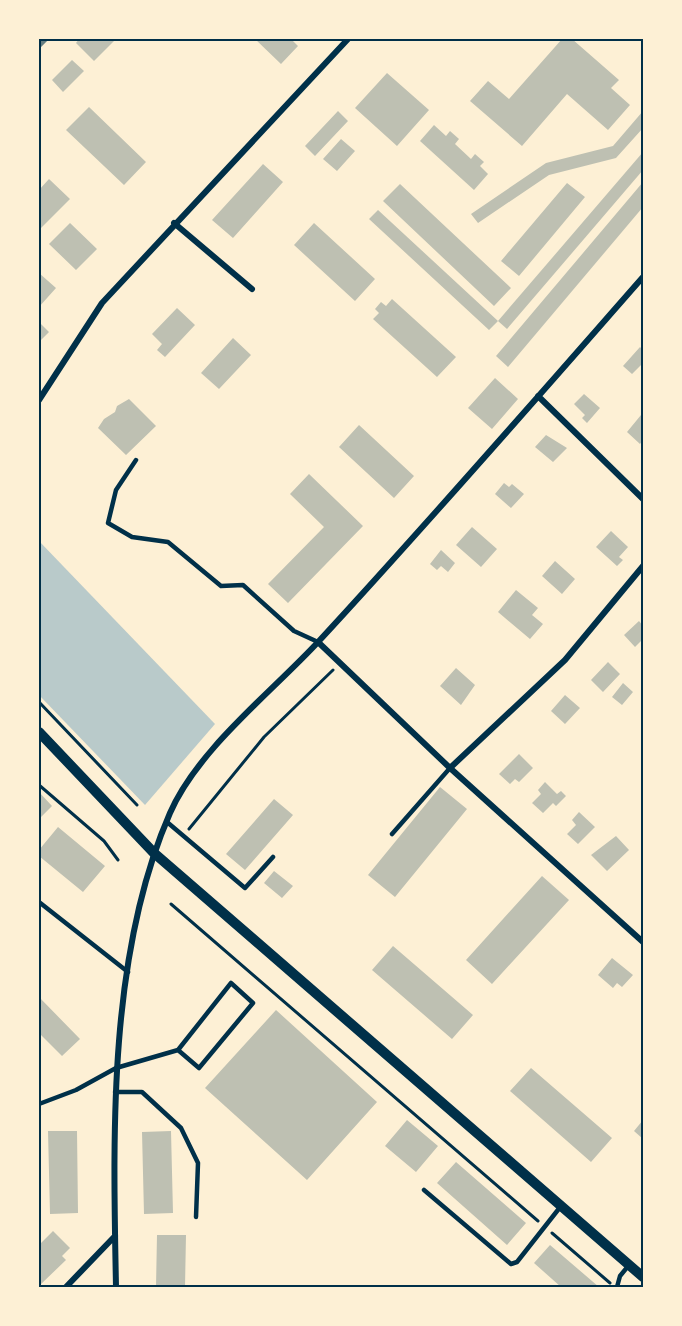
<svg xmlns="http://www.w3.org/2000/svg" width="682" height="1326" font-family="'Nunito Sans',sans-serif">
<rect width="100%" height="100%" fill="#fdf0d5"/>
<!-- green -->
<path fill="#b9caca" d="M39 541 215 724 145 805 39 695Z"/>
<!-- building -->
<path fill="#bec0b2" d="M79 39H116L94 61 76 43Z
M255 39H291L298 46 281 64Z
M562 39H572L619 80 611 88 630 105 608 130 567 94 522 146 470 101 488 81 509 99Z
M72 60 84 71 63 92 52 80Z
M387 73 429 110 397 146 355 108Z
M89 107 146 162 124 185 66 130Z
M338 111 348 121 315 156 305 146Z
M643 111V128L616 158 549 175 478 223 471 214 546 163 613 146Z
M434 125 446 136 450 131 459 139 455 144 471 159 475 154 484 162 480 166 488 174 474 190 420 141Z
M341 139 355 151 337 171 323 159Z
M643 152V170L507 329 498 321Z
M263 164 283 182 233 238 212 220Z
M49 179 70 199 39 230V190Z
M643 182V207L508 367 496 356Z
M567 183 585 197 519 276 501 261Z
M400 184 511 288 494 306 383 201Z
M378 210 498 321 489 330 369 219Z
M70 223 97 249 76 270 49 244Z
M314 223 375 279 355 301 294 245Z
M39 273 56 288 39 307Z
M392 299 456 357 437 377 373 319 379 313 375 309 381 302 386 306Z
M177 308 195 325 165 357 157 350 162 344 152 334Z
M39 322 49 332 39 342Z
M233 338 251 355 219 389 201 373Z
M640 347 643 350V363L632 374 623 366Z
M495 378 518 399 492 429 468 408Z
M584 394 600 408 587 423 582 418 585 415 574 404Z
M129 399 156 426 126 455 98 428 104 419 115 412 117 406Z
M641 415 643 440 640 444 627 432Z
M359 425 414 476 394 498 339 447Z
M546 435 567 448 553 462 535 447Z
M309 474 363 526 288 603 268 584 324 527 290 494Z
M504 483 509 487 512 484 524 494 511 508 495 494Z
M472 527 497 549 481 567 456 545Z
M611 531 628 547 619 557 623 560 617 566 596 547Z
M441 550 455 563 448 572 441 566 437 570 430 564Z
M555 561 575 579 562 594 542 576Z
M516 590 538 608 532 615 543 624 530 639 498 612Z
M639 621 643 626V639L635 647 624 635Z
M608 662 620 674 603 692 591 680Z
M456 668 475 685 461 705 440 686Z
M623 683 633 692 622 705 612 697Z
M565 695 580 708 565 724 551 711Z
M519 754 533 768 519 782 515 779 510 784 499 774Z
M545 782 557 794 561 791 566 796 556 806 553 803 543 813 532 803 541 794 538 790Z
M440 787 467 809 395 897 368 875Z
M39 792 52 806 40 818 39 817Z
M274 799 293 815 245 870 226 854Z
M579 812 595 827 578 844 567 834 576 825 572 820Z
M58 827 105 866 83 892 39 856V850Z
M616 836 629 850 607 871 591 855Z
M274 871 293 886 282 898 264 883Z
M542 876 569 900 492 984 466 960Z
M393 946 473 1015 452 1039 372 970Z
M612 958 633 975 622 987 617 983 613 988 598 975Z
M39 997 80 1039 62 1056 39 1033Z
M276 1010 377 1102 307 1180 205 1088Z
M531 1068 612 1138 591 1162 510 1091Z
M407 1120 438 1146 416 1172 385 1146Z
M643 1120V1139L634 1131Z
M48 1131H77L78 1213 50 1214Z
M171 1131 173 1213 144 1214 142 1132Z
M456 1162 526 1223 507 1245 437 1183Z
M53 1231 70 1248 62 1256 66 1260 39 1286V1245Z
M157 1235H186L185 1287H156Z
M550 1245 599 1287H561L534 1263Z"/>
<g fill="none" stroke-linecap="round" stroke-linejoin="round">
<!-- path -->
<path stroke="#003049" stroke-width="3" d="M39 702 137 805
M39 785 104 841 118 860
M189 829 264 737 333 670
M171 904 538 1221
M552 1233 610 1283"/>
<!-- service -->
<path stroke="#003049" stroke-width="4.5" d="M136 460 116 490 108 523 132 537 168 542 221 586 243 585 294 631 318 642
M167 822 245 888 273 857
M392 834 450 768
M39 902 128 972
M115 1092H142L181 1128 198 1163 196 1217
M39 1104 76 1090 116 1068 178 1050 231 983 253 1003 199 1068 178 1050
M424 1190 511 1264 517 1262 561 1206
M617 1287 620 1276 629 1265"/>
<!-- minor -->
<path stroke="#003049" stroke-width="6" d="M174 223 252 289
M538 396 643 499
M39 400 102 303 348 39
M318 642 450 768 643 942
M450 768 565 660 643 566
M66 1287 115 1236
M116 1287C113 1134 108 955 170 813 198 749 272 692 319 641 429 522 536 399 643 277"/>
<!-- tertiary -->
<path stroke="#003049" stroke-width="10" d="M39 732 154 853 643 1277"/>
<!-- rail -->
<path stroke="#657d81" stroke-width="4.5" d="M39 46 46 39"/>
</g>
<!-- border -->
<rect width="682" height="1326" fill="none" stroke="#fdf0d5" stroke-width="81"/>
<rect x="40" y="40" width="602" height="1246" fill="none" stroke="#003049" stroke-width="2"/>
</svg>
